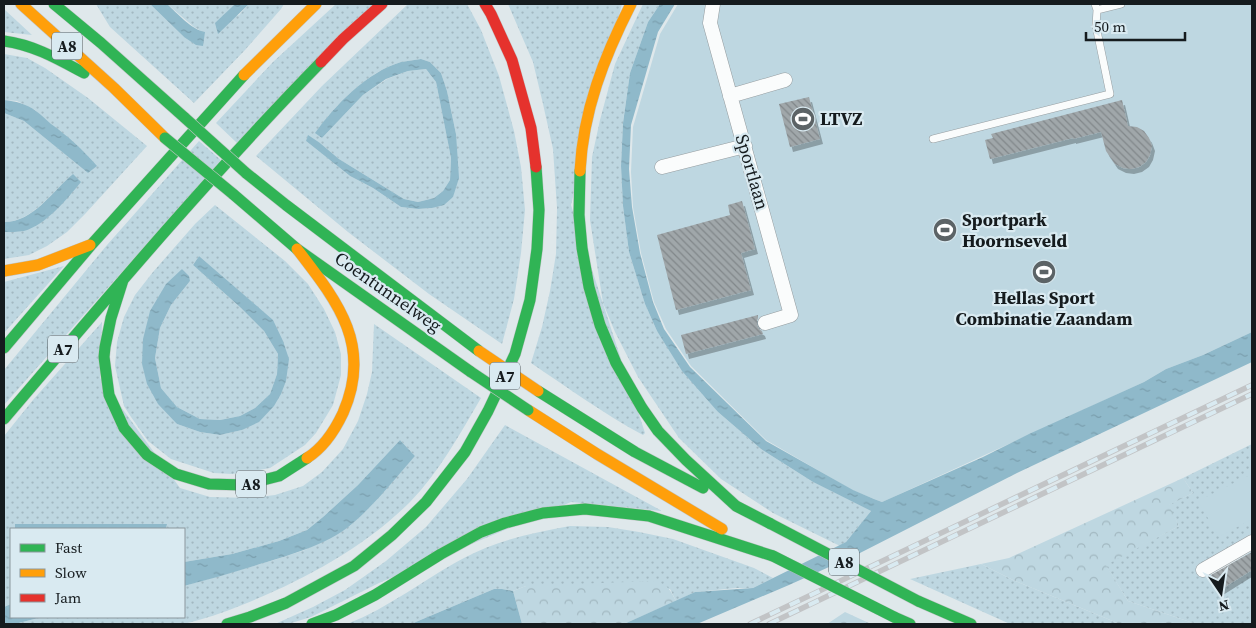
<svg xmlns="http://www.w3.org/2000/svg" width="1256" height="628" font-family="'Source Serif 4',serif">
<defs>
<pattern id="grass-dots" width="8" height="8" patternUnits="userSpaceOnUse" patternTransform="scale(1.25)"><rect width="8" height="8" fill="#bed7e1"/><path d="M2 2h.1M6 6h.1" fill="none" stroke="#a2b8c1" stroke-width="1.8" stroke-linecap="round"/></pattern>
<pattern id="forest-crowns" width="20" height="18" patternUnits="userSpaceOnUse" patternTransform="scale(1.25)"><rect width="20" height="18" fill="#bed7e1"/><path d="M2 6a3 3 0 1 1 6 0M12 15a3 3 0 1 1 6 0" fill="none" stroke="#a2b8c1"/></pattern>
<pattern id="water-ripples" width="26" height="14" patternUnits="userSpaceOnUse" patternTransform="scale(1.25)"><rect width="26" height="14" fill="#8fb9ca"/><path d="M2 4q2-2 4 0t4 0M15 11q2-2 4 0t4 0" fill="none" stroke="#7a9ead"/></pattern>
<pattern id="building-back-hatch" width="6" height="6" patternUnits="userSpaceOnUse" patternTransform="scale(1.25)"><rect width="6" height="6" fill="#a0a7aa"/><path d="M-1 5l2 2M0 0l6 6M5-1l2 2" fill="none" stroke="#81878a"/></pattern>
<filter id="shadow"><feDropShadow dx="3" dy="5" stdDeviation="0" flood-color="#0004"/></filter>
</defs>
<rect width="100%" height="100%" fill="#dfe8eb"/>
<!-- grass -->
<path fill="url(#grass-dots)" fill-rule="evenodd" d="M96 4H150L184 37 201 31 194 27 167 4H235L216 23 239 15 249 4H284L281 9 245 50 194 103 110 27Z
M336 4H373L237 143 216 123 273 62Z
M408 4H467L481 30 499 76 514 131 521 167 525 210 521 253 514 299 502 344 429 294 348 232 256 156 322 86ZM421 59 430 62 441 73 447 91 456 134 453 197 432 208 418 209 401 207 373 188 350 176 306 141 320 143 339 159 404 199 418 202 434 198 443 191 450 180 451 158 436 82 426 69 408 71 387 79 363 95 322 138 316 132C335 105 367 72 401 62 408 61 414 60 421 59Z
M508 4H622L571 205 645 433 643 435C604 414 568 388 531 363L542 327 550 291 556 254 557 208 553 149 543 104 533 62Z
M643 4H660L648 22 630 73 623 122 621 166 623 206 629 252 645 304 657 331 718 412 761 449 813 482 871 511 846 542 840 546 773 513 721 479 679 438 638 377 615 332 603 303 590 220 592 157 600 120 615 64Z
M4 9 32 35 4 32Z
M4 54 27 58 45 68 88 98 147 146 85 214 67 232 47 246 29 255 4 259V232L23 231 35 226 49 216 58 208 73 174C52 191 33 222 4 222V113L24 121 88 173 96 166 35 110 17 101 4 100Z
M199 141 221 160 4 405V370L107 245Z
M215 205 285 261 308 284 324 309 335 332 341 354V375L333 405 316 433 305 445 270 468 254 471 232 474 214 473 171 459 148 441 131 417 124 406 115 366 117 342 124 317 135 295 153 272 195 224ZM199 256 272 320 286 381 242 430 220 435 200 432 177 424 142 364 182 269 190 281 171 305 160 328 155 358 161 388 177 407 200 419 220 420 240 416 255 408 270 394 277 374 278 354 264 331 241 308 193 265Z
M64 266 4 333V282Z
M102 322 100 378 180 488 210 497 250 498 275 495 303 486 322 472 343 449 358 421 367 394 372 372 374 324 481 398C460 434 439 472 410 502 364 548 302 581 242 605 222 613 204 619 184 624H15L42 617H184V586L274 560 305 550 351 525 370 506 415 456 400 440 358 485 323 517 307 530 279 541 232 554 184 562V529H166L167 524H16L15 529H11V604L4 607V436L33 400Z
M505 425 662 511 571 502 379 583 311 617 288 624H275L313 607 345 590 386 561 426 527 467 479Z
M1252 444V535L1203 564 1212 576 1252 551V624H1196L1128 601 1105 564 1179 526 1168 505 1193 493 1183 478Z
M570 526 608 527 639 532 673 539 754 568 773 578 753 588H737L695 592 676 601 670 589 526 586 513 591 502 589H494L411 624H347C389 608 424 579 464 558 497 540 533 533 570 526Z
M981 564 1013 580 1120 624H1010L910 579Z"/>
<!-- forest -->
<path fill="url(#forest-crowns)" d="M1183 478 1193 493 1169 505 1179 526 1106 565 1128 601 1196 624H1120L1013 580 981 564 1009 558Z
M653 581C667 585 669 587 676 601L624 624H522L513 591 526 586Z
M845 612 871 624H827Z"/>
<!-- park -->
<path fill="#bed7e1" d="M678 4H1252V332L1203 355 1166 369 1144 382 889 499 882 502 874 499 852 490 766 440 691 366 666 329 654 302 641 253 633 207 631 172 633 127 660 34Z
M1252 474V519L1219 537 1198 501Z"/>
<!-- water -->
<path fill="url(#water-ripples)" d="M150 4H167C177 13 192 30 205 32L203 46 196 45 184 37Z
M235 4H249L218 34 215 23Z
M660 4H675L658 32 631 125 629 169 632 207 640 253 653 302 664 329 690 367 766 441 853 490 874 499 882 502 927 482 983 457 1029 434 1144 382 1166 369 1203 355 1252 332V362L1017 473 858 554 789 585 697 624H624L695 592 753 588 846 542 871 511 813 482 761 449 718 412 682 371 657 331 645 304 629 252 623 206 621 166 623 123 630 73 648 22Z
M421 59 430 62 441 73 447 91 456 134 459 178 453 197 444 205 432 208 418 209 401 207 373 188 350 176 306 141 308 135 320 143 339 159 404 199 418 202 434 198 443 191 450 180 451 158 436 82 426 69 408 71 386 79 363 95 322 138 315 133C335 105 367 72 401 62 408 61 414 60 421 59Z
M4 100C15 101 27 104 36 111 42 115 46 120 51 124 68 136 83 150 97 166L88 173 24 121 4 113Z
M73 174 81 182C67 199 46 225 24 231 18 232 10 232 4 232V222C34 222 52 191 73 174Z
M199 256 273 320 283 341 289 359 286 381 281 394 274 406 259 422 242 430 220 435 200 432 177 424 158 404 147 384 142 364 143 339 150 311 166 284 182 269 189 276 190 281 171 305 160 328 155 358 161 388 177 407 200 419 220 420 240 416 255 408 270 394 277 374 278 354 264 331 241 308 193 265Z
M400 440 415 456C395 479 375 504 352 524 326 546 286 556 254 566 231 573 207 580 184 586V562L232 554 279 541 307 530 323 517 358 485Z
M15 524H167L166 529H15Z
M494 589H502L513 591 522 624H411Z
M11 604V617H42L15 624H4V607Z"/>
<!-- building -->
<path fill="url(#building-back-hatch)" filter="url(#shadow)" d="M809 97 820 139 790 147 779 104Z
M1122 100 1128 126 1137 127 1144 131 1149 138 1152 146 1150 155 1146 162 1139 167 1131 169 1123 168 1115 164 1106 151 1101 132 1073 139V138L990 159 985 140 993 138 991 134Z
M742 201 755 249 741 253 751 290 676 310 657 235 730 215 728 205Z
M758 315V318L757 321V325L759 329 762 331 763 334 686 354 681 335Z
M1252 552V570L1220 590 1211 575Z"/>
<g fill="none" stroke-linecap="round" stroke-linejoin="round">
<!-- lane casing -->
<g stroke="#969da0" stroke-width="8">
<path id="lane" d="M1095 4 1097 10 1121 4
M933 139 1110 94 1096 26 1097 10"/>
</g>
<!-- street casing -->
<g stroke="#969da0" stroke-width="15">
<path id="street" d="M713 4 710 23 791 315 765 323
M730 96 785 80
M662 167 745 146
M1203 570 1252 542"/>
</g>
<!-- fast casing -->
<g stroke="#c1c5c6" stroke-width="12">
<path id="fast" d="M54 4 101 43 185 118
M4 41C34 45 58 59 84 73
M580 171 579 215 582 248 589 287 600 325 616 363 642 408 658 431 686 460 736 506 771 524
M246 173 286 205 479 351
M233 194 297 249 471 372
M123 280 111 318 105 347 104 357 109 395 124 428 147 455 176 474 209 484 244 485 279 476 307 458
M4 348 92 244 244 75
M538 391 635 452 703 488
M4 419C107 298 210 176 321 62
M918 601 971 624
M894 617 910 624
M227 624 250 617 286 603 354 566 392 535 426 502 465 452 488 411 515 354 530 300 537 249 539 210 536 167
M312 624 336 615 375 595 441 554 481 532 505 523 543 513 585 509 649 516 773 556"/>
</g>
<!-- slow casing -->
<g stroke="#c1c5c6" stroke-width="12">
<path id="slow" d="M21 4 114 88 165 138
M244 75 316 4
M580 171C583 111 604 57 631 4
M297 249C337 301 373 345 343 413 335 430 323 448 307 458
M4 271 38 265 90 245
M528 410 597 454 722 529"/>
</g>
<!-- jam casing -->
<g stroke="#c1c5c6" stroke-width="12">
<path id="jam" d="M485 4 491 14 512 60 531 128 536 167
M321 62 343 39 382 4"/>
</g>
<!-- lane -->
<use href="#lane" stroke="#fafcfc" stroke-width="7"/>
<!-- street -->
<use href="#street" stroke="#fafcfc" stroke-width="14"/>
<!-- fast -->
<use href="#fast" stroke="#30b455" stroke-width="11"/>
<!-- slow -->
<use href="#slow" stroke="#ff9f0a" stroke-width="11"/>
<!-- jam -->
<use href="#jam" stroke="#e5322d" stroke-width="11"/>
<!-- rail casing -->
<g stroke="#c2c4c6" stroke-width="5.5">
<path id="rail" d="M750 624 1252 385
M769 624 1252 394"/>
</g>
<!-- rail -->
<use href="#rail" stroke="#d9eaf1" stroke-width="4" stroke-dasharray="11" stroke-linecap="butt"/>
<!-- fast-bridge casing -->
<g stroke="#c1c5c6" stroke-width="12" stroke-linecap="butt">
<path id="fast-bridge" d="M185 118 246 173
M165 138 233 194
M471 372 528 410
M771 524 918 601
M773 556 894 617"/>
</g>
<!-- slow-bridge casing -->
<g stroke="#c1c5c6" stroke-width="12" stroke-linecap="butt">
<path id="slow-bridge" d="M479 351 538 391"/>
</g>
<!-- fast-bridge -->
<use href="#fast-bridge" stroke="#30b455" stroke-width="11"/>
<!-- slow-bridge -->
<use href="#slow-bridge" stroke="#ff9f0a" stroke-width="11"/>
</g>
<!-- icons -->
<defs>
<g id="stadium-disc" transform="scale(1.25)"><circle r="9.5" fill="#5c6366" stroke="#d9eaf1"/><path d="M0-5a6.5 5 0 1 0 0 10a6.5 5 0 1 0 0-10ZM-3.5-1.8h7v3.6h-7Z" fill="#fff"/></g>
</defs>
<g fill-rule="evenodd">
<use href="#stadium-disc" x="803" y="119"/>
<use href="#stadium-disc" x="945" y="230"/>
<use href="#stadium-disc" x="1044" y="272"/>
</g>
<g text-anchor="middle" stroke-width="4.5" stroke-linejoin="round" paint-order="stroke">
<!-- shield labels -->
<g fill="#d9eaf1" stroke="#50595d" stroke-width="1">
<rect x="52" y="32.5" width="30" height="27" rx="4"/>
<rect x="48" y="335.5" width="30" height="27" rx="4"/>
<rect x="490" y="362.5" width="30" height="27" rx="4"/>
<rect x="236" y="470.5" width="30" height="27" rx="4"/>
<rect x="829" y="548.5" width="30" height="27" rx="4"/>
</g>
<g font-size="16" font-weight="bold" fill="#151b1e">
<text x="67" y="52">A8</text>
<text x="63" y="355">A7</text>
<text x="505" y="382">A7</text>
<text x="251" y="490">A8</text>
<text x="844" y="568">A8</text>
</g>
<!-- poi labels -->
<g font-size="18" font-weight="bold" fill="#151b1e" stroke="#d9eaf1" text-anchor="start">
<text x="820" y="125">LTVZ</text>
<text x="962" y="226">Sportpark<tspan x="962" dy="21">Hoornseveld</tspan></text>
<text x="1044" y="304" text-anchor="middle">Hellas Sport<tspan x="1044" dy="21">Combinatie Zaandam</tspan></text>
</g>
<!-- street labels -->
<g font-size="18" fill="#151b1e" stroke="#d9eaf1">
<text transform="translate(752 172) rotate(74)" y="6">Sportlaan</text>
<text transform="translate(388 292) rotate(35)" y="6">Coentunnelweg</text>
</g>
</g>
<!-- border -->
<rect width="1256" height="628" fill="none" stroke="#151b1e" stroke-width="10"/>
<!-- legend -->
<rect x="10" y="528" width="175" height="90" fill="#d9eaf1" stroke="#8b979d"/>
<rect x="20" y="544" width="25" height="8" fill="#30b455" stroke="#8b979d"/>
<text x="55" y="553" font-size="15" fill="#151b1e">Fast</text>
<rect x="20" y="569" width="25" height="8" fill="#ff9f0a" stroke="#8b979d"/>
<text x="55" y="578" font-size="15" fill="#151b1e">Slow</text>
<rect x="20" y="594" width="25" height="8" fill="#e5322d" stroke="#8b979d"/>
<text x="55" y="603" font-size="15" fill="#151b1e">Jam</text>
<!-- north arrow -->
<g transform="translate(1221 593) rotate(167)" stroke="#d9eaf1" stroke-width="4" paint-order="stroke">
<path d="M0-4L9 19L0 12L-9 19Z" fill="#151b1e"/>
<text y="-8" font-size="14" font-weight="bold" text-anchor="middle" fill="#151b1e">N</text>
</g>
<!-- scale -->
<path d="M1086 32v8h99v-8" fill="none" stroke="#151b1e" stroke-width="2.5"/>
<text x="1094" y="32" font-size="15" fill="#151b1e" stroke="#d9eaf1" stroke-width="4" paint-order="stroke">50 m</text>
</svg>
